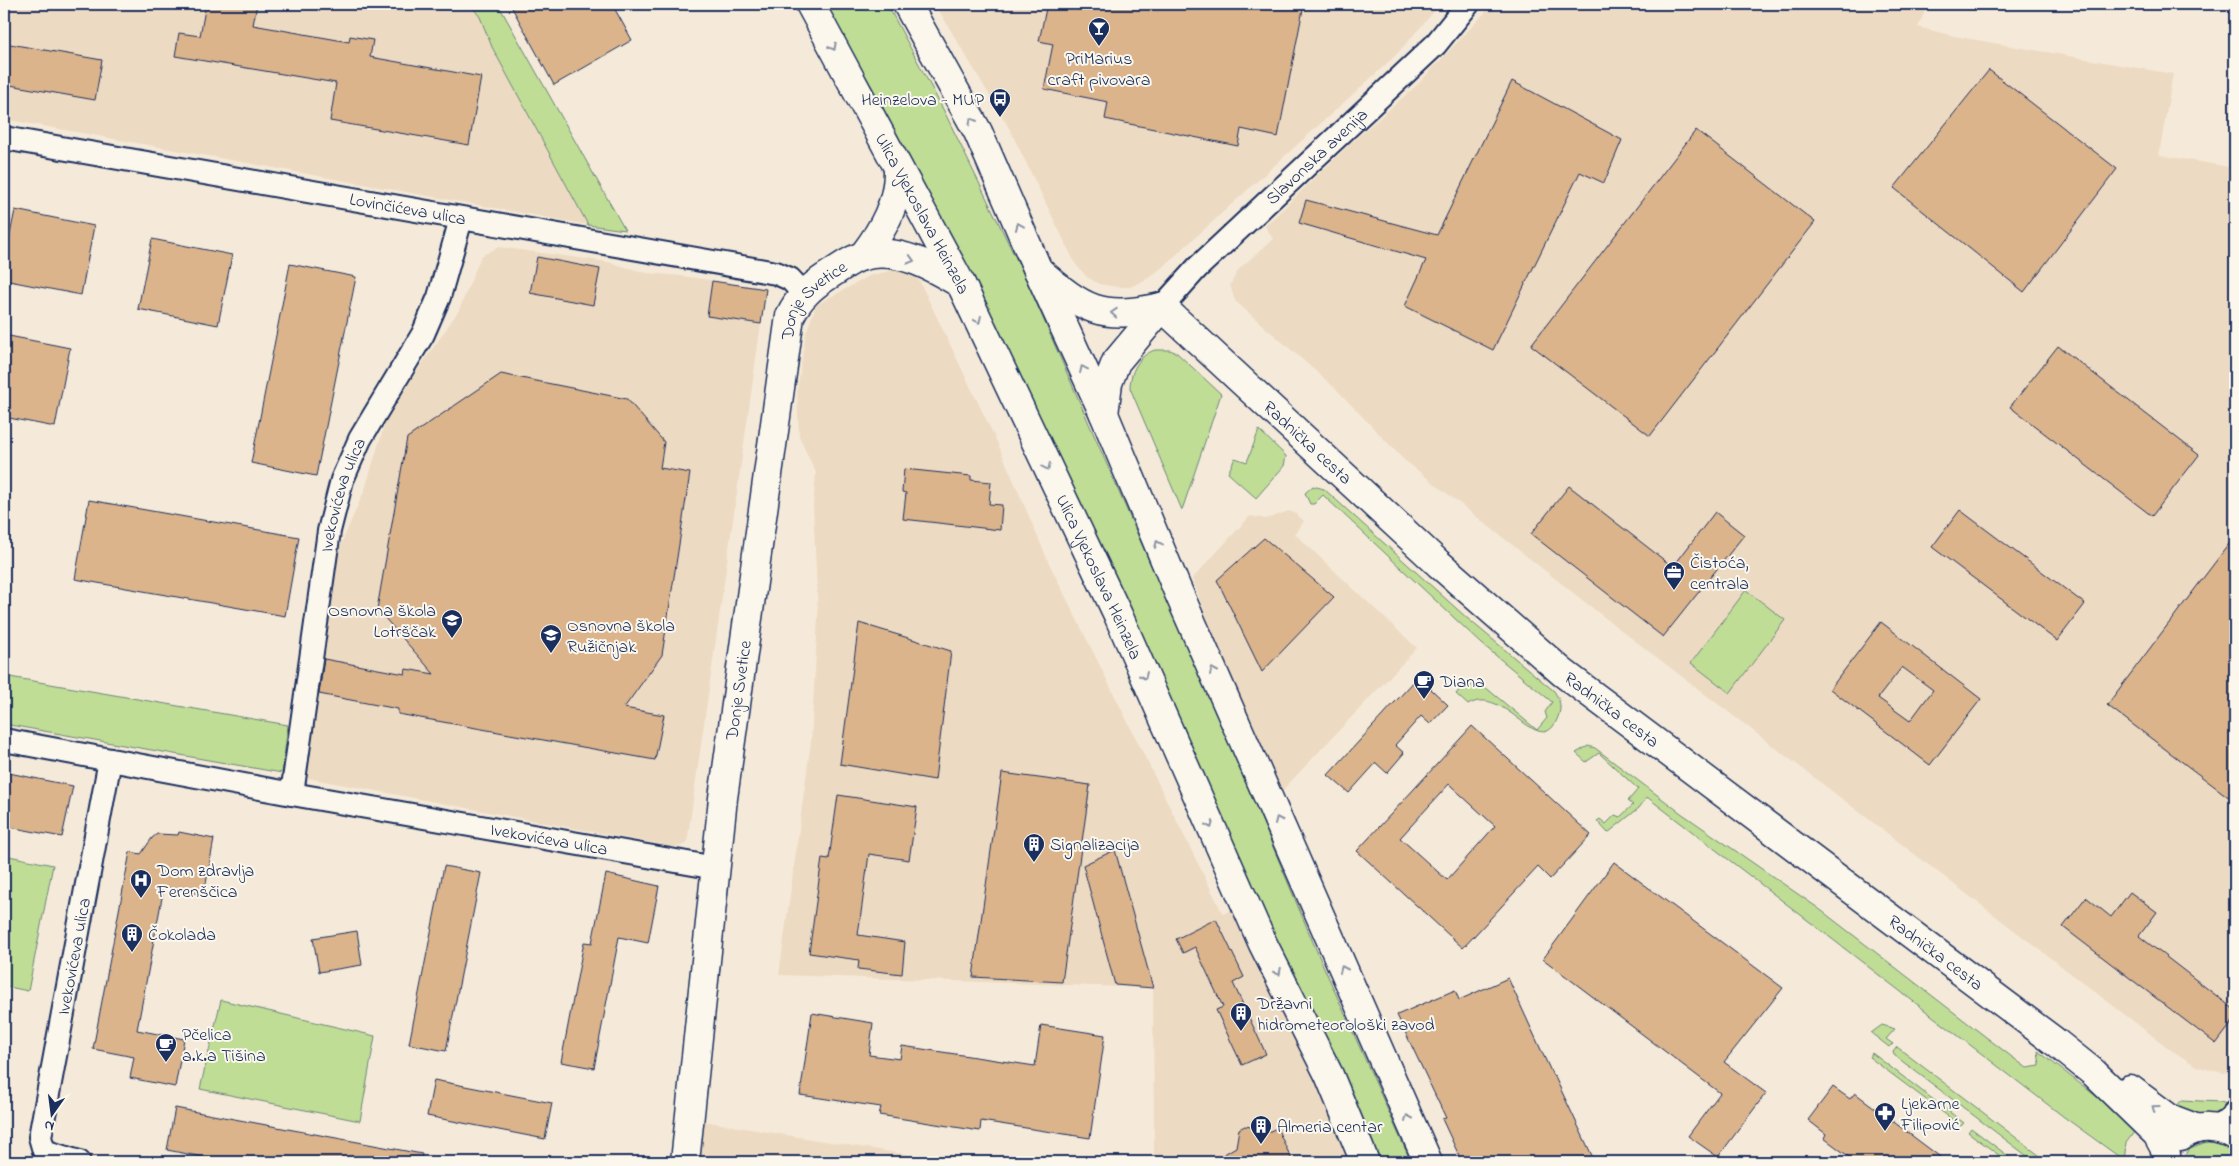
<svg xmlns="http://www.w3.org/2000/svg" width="2239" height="1166" font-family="'Indie Flower',sans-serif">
<rect width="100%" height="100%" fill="#f5ead9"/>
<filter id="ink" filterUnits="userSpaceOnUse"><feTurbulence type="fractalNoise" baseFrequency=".02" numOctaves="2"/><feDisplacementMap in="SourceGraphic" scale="10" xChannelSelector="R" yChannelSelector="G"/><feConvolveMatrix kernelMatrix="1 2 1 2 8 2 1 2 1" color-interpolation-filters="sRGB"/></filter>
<g filter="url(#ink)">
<!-- built -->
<path fill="#eddac2" d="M4 4H470L480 17 492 47 588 225 4 119Z
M935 4H1441L1394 57 1165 265 1149 278 1130 287H1117L1099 284 1087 277 1076 265 1009 128Z
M1493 4H1928L1918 27 1954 36 2173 74 2159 155 2235 168V1071L2224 1073 2198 1067 2171 1050 1609 621 1403 459 1336 389 1235 301 1230 285 1239 269 1273 239 1265 226 1353 141 1417 85Z
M499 247 608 262 647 273 683 276 766 289 687 843 681 846 674 847 302 777 330 579 338 551 365 489 385 423 396 402 459 310 481 256Z
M900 269 918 278 998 444 1049 563 1223 914 1240 905 1305 1048 1351 1162H1154L1153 988 779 975 811 741 818 616 813 506 816 473 799 437 797 391 806 333 816 305 871 275Z
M1289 511 1295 513 1304 521 1295 534 1417 648 1278 795 1241 706 1192 579 1250 516 1266 519Z
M704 1121 768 1132 953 1162H698Z"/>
<!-- green -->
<path fill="#bfdd95" stroke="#6d867a" d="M470 4H498L625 230 588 225 492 47 480 17Z
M824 4H887L944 111 1025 277 1247 785 1318 954 1411 1162H1381L1291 973 1172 707 951 235 872 87Z
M1155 350H1170L1177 353 1221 394 1182 510 1130 388C1130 372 1139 355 1155 350Z
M1259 430 1286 456 1284 466 1256 498 1228 473 1235 458 1247 462Z
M1313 486 1324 489 1467 618 1554 691C1560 700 1562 707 1558 717 1540 764 1505 682 1468 705L1456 694 1461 688 1466 692 1475 681 1479 682 1537 730 1547 718 1545 712 1552 702 1482 644 1323 495 1314 504H1310L1305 493Z
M1746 590 1785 620 1730 693 1691 663Z
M4 676 288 725 282 773 4 724Z
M1588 746 1595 748 1681 813 1818 908 2012 1057 2027 1068 2040 1066 2038 1051 2137 1128 2126 1143 2124 1162H2115L2118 1156 2064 1117 1647 797 1639 808 1608 833 1597 821 1600 819 1606 824 1615 815 1620 817 1633 805 1628 801 1638 789 1599 753 1586 762 1576 753Z
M4 855 53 865 28 991 4 986Z
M221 1000 375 1036 360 1121 200 1089Z
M1882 1025 1895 1029 1886 1039 1893 1044 1889 1047 1871 1033Z
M1897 1047 2048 1162H2035L1894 1055 1893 1052Z
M1872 1053 1964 1123 1961 1126 1869 1057Z
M2182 1100 2220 1102 2234 1106 2214 1119 2174 1109Z
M1971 1128 2016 1162H2008L1968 1132Z
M2209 1142 2228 1148 2235 1155V1162H2181L2190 1149Z"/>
<!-- building -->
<path fill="#dbb48c" stroke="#1b2f5e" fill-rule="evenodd" d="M206 4H257L253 25 349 42 350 36 373 40 370 57 481 77 469 145 330 121 336 83 175 56 179 33 200 36Z
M510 4H612L632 40 554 85Z
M1047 4H1304L1278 137 1241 129 1238 146 1105 119 1108 102 1044 89 1053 44 1039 41Z
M4 43 102 60 95 100 4 84Z
M1989 70 2117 169 2024 292 1894 188Z
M1512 81 1622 140 1604 183 1580 172 1493 350 1405 306 1426 260 1299 223 1306 200 1437 235Z
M1696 130 1815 222 1650 436 1531 345Z
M15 210 94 226 81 295 4 280V264Z
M152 239 232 255 218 325 138 309Z
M537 257 600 269 593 305 530 293Z
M290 264 356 277 316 476 251 463Z
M712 281 766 289 761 324 707 316Z
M4 335 70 348 55 427 4 417Z
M2058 346 2199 455 2152 516 2010 407Z
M501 374 627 399 664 442 660 468 690 473 662 655 624 708 664 715 655 760 398 714V709L319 694 324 659 405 674 406 669 434 674 377 609 407 438Z
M904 469 971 476V480L991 482 989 504 1002 505 1000 530 903 519 906 493 902 492Z
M1569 486 1673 567 1715 512 1744 535 1663 637 1531 534Z
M89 500 299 537 285 616 75 579Z
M1960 510 2085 604 2057 641 1932 547Z
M2235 536V802L2107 705Z
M1264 538 1334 597 1262 672 1217 580Z
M1881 622 1981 699 1930 765 1830 689ZM1902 667 1933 690 1910 721 1878 698Z
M859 623 951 651 935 780 840 764Z
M1418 677 1448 705 1430 724 1421 716 1395 745 1404 753 1387 773 1376 763 1349 793 1328 775Z
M1472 726 1591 835 1550 879 1538 867 1463 948 1357 851ZM1449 784 1495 826 1447 880 1400 838Z
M4 772 73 786 62 837 4 826Z
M1002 773 1090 785 1062 982 973 977Z
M838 795 917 807 909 860 869 854 858 935 905 942 902 974 858 969 859 960 809 953 822 858 829 859Z
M179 832 214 839 204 895 164 887 137 1030 184 1039 175 1087 130 1078 134 1057 93 1049 130 852 141 854 152 838 157 834 178 835Z
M1115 850 1153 988 1115 985 1083 865Z
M1614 862 1783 988 1724 1062 1766 1093 1718 1157 1688 1136 1720 1093 1543 959Z
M444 866 481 873 446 1051 409 1044Z
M606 874 659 886 648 943 619 937 594 1068 561 1062 584 942 592 943Z
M2130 892 2157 912 2139 936 2235 1010V1019L2216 1044 2063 927 2086 897 2111 917Z
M1216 919 1244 977 1233 983 1266 1054 1242 1065 1216 1010 1223 1007 1195 947 1183 953 1176 939Z
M357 931 362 965 319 972 313 938Z
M1508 978 1553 1076 1554 1075 1595 1162H1462L1442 1119 1446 1118 1397 1015 1455 990 1459 1000Z
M812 1013 873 1023 869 1055 900 1059 902 1046 1035 1066 1041 1025 1105 1035 1090 1138 981 1121 980 1131 879 1115 881 1107 800 1095Z
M434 1080 552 1103 545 1139 427 1116Z
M1833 1087 1850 1099 1855 1093 1947 1162H1856L1824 1138 1826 1134 1808 1120Z
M175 1108 422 1154 421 1162H229L167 1150Z
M1245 1126 1251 1127 1261 1135 1277 1128 1293 1162H1211L1236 1147 1239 1129Z"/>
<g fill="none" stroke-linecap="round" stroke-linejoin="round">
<!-- minor casing -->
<g stroke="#1b2f5e" stroke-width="26">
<g id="minor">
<path id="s1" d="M4 138 776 273 790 279 804 294"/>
<path id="s2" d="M1162 307 1197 268 1435 45 1468 4"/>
<path id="s3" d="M4 740 292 794 716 868"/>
<path id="s4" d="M292 794 329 531 342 480 360 439 423 334 439 297 461 219"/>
<path d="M2214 1128 2227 1121 2235 1112"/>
<path id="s5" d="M79 1162 44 1151 40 1137 110 760"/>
</g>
</g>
<!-- tertiary casing -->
<g stroke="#1b2f5e" stroke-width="31">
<g id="tertiary">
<path d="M863 256C883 230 899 202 898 168"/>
<path d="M1038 270C1085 311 1100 320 1162 307"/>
<path id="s6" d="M1162 307 1439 564 1562 672 2054 1041 2094 1073 2157 1134 2164 1147 2166 1155"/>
<path d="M1104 414 1108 383 1116 362 1162 307"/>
<path d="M2130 1089 2169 1118 2198 1129"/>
<path d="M2181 1137C2197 1124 2219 1126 2235 1136"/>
<path id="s7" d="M685 1162 723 798 790 316C799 297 812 286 829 275 839 269 851 259 863 256 896 246 933 267 961 284"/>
</g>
</g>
<!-- secondary casing -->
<g stroke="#1b2f5e" stroke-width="31">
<g id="secondary">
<path id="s8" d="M810 4 961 284 1118 615 1263 944 1329 1075 1365 1162"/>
<path d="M907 4 978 132 1038 270 1104 414 1177 589 1428 1162"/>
</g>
</g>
<!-- minor -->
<use href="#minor" stroke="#fbf7ec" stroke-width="22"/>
<!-- tertiary -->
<use href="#tertiary" stroke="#fbf7ec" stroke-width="28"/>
<!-- secondary -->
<use href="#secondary" stroke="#fbf7ec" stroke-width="28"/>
</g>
<!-- one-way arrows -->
<defs><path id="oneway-chevron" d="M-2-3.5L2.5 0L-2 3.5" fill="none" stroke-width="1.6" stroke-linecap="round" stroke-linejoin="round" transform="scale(1.25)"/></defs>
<g stroke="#8b93a5">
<use href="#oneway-chevron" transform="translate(833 47) rotate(62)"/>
<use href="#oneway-chevron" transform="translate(972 121) rotate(-120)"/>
<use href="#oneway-chevron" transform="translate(1019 226) rotate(-113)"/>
<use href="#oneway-chevron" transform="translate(911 260) rotate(16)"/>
<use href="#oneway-chevron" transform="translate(1114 313) rotate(-176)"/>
<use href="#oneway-chevron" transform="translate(978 320) rotate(65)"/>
<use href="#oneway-chevron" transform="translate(1083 369) rotate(-115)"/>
<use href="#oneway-chevron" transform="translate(1047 467) rotate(65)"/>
<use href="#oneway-chevron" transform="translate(1158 544) rotate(-113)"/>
<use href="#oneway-chevron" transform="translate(1213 671) rotate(-114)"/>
<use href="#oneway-chevron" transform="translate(1144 676) rotate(66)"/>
<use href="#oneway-chevron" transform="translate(1278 820) rotate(-114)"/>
<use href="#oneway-chevron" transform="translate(1210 825) rotate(66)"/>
<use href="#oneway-chevron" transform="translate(1343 969) rotate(-114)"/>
<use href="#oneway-chevron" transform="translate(1278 972) rotate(63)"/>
<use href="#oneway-chevron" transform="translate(2155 1108) rotate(-144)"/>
<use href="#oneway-chevron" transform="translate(1408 1118) rotate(-114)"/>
</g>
</g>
<!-- icons -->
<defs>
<g id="bar-pin" transform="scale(1.125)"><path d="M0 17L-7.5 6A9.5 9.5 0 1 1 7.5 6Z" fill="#1b2f5e" stroke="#fbf7ec"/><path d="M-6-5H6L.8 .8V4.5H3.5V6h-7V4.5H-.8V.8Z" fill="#fff"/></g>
<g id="bus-pin" transform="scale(1.125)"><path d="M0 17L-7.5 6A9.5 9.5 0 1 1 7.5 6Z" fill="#1b2f5e" stroke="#fbf7ec"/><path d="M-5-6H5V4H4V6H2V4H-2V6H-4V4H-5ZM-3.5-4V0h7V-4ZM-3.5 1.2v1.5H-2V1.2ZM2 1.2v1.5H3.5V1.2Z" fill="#fff"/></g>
<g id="office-pin" transform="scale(1.125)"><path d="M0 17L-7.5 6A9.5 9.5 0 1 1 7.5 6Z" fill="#1b2f5e" stroke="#fbf7ec"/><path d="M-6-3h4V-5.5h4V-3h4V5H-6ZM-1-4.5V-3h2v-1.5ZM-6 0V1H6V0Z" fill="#fff"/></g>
<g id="school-pin" transform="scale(1.125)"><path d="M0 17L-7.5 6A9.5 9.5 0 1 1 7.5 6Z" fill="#1b2f5e" stroke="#fbf7ec"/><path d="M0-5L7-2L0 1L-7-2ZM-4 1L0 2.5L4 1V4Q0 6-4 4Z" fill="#fff"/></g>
<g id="cafe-pin" transform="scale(1.125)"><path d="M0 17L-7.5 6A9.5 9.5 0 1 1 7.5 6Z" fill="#1b2f5e" stroke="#fbf7ec"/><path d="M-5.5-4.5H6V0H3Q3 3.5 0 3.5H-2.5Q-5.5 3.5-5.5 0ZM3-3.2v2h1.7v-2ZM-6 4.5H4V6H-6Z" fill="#fff"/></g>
<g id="building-pin" transform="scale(1.125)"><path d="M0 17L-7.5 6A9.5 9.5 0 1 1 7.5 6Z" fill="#1b2f5e" stroke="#fbf7ec"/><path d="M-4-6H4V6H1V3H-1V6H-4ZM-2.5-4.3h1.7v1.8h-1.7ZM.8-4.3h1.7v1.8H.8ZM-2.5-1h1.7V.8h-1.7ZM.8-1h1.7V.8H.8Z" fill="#fff"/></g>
<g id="hospital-pin" transform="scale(1.125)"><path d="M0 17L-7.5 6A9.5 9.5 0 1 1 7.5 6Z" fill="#1b2f5e" stroke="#fbf7ec"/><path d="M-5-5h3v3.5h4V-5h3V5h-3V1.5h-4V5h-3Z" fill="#fff"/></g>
<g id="pharmacy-pin" transform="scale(1.125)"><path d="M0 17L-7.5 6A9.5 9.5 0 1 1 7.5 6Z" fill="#1b2f5e" stroke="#fbf7ec"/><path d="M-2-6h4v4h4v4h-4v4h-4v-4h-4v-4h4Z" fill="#fff"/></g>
</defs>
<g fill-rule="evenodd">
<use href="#bar-pin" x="1099" y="28"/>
<use href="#bus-pin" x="1000" y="99"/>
<use href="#office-pin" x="1674" y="572"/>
<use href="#school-pin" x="452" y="620"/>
<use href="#school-pin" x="551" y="635"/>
<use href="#cafe-pin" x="1424" y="681"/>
<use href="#building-pin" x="1034" y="844"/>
<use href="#hospital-pin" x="141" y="880"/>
<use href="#building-pin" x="132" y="934"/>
<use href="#building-pin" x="1241" y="1013"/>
<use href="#cafe-pin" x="166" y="1044"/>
<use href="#pharmacy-pin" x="1885" y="1113"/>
<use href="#building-pin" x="1261" y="1126"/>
</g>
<g text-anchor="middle" stroke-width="4" stroke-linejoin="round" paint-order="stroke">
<!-- poi labels -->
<g font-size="18" fill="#1b2f5e" stroke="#fbf7ec" text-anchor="start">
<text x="1099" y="64" text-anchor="middle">PriMarius<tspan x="1099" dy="21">craft pivovara</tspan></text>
<text x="984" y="105" text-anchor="end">Heinzelova - MUP</text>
<text x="1690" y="568">Čistoća,<tspan x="1690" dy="21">centrala</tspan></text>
<text x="436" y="616" text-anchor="end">Osnovna škola<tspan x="436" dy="21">Lotrščak</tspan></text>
<text x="567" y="631">Osnovna škola<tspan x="567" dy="21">Ružičnjak</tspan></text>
<text x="1440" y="687">Diana</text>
<text x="1050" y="850">Signalizacija</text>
<text x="157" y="876">Dom zdravlja<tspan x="157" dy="21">Ferenščica</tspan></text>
<text x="148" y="940">Čokolada</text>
<text x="1257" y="1009">Državni<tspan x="1257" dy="21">hidrometeorološki zavod</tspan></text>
<text x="182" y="1040">Pčelica<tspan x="182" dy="21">a.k.a Tišina</tspan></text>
<text x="1901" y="1109">Ljekarne<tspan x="1901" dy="21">Filipović</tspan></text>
<text x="1277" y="1132">Almeria centar</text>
</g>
<!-- street labels -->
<g font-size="18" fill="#1b2f5e" stroke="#fbf7ec">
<text dy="6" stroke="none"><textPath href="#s2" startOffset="216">Slavonska avenija</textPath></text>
<text dy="6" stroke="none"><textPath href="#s1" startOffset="410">Lovinčićeva ulica</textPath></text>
<text dy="6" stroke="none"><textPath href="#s8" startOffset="238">Ulica Vjekoslava Heinzela</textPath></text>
<text dy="6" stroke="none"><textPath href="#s7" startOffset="879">Donje Svetice</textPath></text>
<text dy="6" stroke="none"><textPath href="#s6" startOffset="199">Radnička cesta</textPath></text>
<text dy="6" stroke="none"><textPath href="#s4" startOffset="304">Ivekovićeva ulica</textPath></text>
<text dy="6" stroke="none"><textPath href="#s8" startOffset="642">Ulica Vjekoslava Heinzela</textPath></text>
<text dy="6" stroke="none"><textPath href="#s7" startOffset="475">Donje Svetice</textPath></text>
<text dy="6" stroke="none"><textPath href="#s6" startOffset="604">Radnička cesta</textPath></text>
<text dy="6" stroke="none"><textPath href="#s3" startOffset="554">Ivekovićeva ulica</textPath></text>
<text dy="6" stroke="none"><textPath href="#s6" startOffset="1009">Radnička cesta</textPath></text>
<text dy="6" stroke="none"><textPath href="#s5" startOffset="235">Ivekovićeva ulica</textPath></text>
</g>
</g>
<!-- margin -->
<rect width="2239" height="1166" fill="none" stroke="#fbf7ec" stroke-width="20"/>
<rect x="10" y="10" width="2219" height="1146" fill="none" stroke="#1b2f5e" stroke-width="2" filter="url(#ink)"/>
<!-- north arrow -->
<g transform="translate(52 1114) rotate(194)" stroke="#fbf7ec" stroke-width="4" paint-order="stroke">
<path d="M0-4L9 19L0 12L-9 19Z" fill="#1b2f5e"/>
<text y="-8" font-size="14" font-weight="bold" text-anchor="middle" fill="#1b2f5e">N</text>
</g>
</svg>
